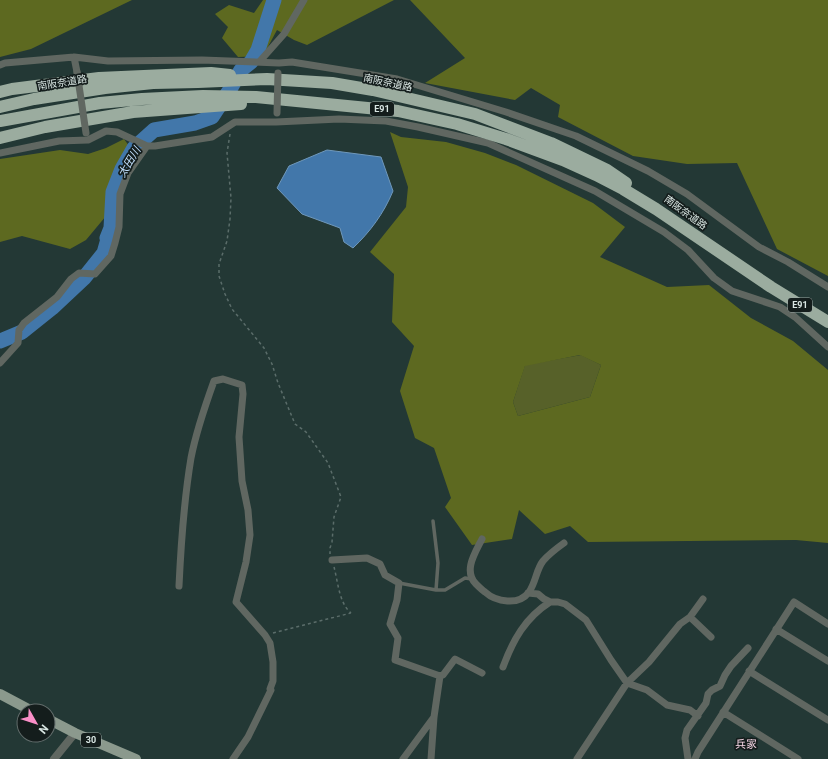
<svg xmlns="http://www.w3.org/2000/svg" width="828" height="759" font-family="Roboto,'Noto Sans JP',sans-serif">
<rect width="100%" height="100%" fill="#233835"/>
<!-- green -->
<path fill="#576129" d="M581 355 601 365 590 397 518 416 513 402 525 365Z"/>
<!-- forest -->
<path fill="#5d6920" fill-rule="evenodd" d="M0 0H132L31 49 0 57Z
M263 0H394L307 45 294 40 277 30 263 56 238 57 222 38 228 27 215 14 229 5 254 13Z
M410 0H828V276L777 249 737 163 687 164 633 156 558 117 560 105 531 88 515 100 425 83 465 58Z
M390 132 401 137 446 142 485 153 516 165 593 203 625 227 600 257 667 287 709 285 751 318 793 341 828 370V543L796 540 588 542 570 526 545 534 519 510 512 539 472 545 445 507 451 498 434 448 415 438 400 391 414 346 392 322 394 274 370 252 406 207 408 187ZM580 355 601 365 590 397 518 416 513 402 525 366Z
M124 139 129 146 119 161 106 216 86 240 70 249 22 236 0 242V159L60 150 88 154 106 148Z"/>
<!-- water -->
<path fill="#4277aa" stroke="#6f98bb" d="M327 150 381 157 393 191C384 213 370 232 353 248L344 242 340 228 302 214 277 188 289 166Z"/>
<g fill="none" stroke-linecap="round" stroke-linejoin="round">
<!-- river -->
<path stroke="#4277aa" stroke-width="15" d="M0 341 22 332 52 308 84 278 104 253 108 239 107 238 111 228 113 192 122 169 134 148 154 130 195 123 212 117 229 91 241 70 251 62 258 50 274 0"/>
<!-- path -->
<path stroke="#5b6d6a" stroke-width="1.5" stroke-dasharray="3 3" stroke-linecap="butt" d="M230 134 227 153 231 198 230 219 227 241 219 264V276L225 294 232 309 264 348 272 364 278 383 295 424 306 432 328 463 341 497 334 517 332 542 330 548V554
M334 567C338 582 339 603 351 613
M273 633 351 613"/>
<!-- service -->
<path stroke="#606761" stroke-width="3.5" d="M433 521 438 563 436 590
M399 583 436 590H445L465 578 472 579"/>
<!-- minor -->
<path stroke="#606761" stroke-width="7" d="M74 57 77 72
M260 61 284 34 304 0
M0 65 5 63 74 57 108 61 202 60 279 63 292 62 397 79 506 112 576 136 648 171 687 194 759 247 788 262 828 287
M0 153 59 141 88 140 106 131 117 132 147 146H155L212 137 235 122H276L339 119 386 121 418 127 488 143 595 191 664 232 688 250 714 278 732 291 780 307 795 317 828 347
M0 363 18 343 19 330 24 323 57 297 71 279 79 273 95 274 111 256 115 243 119 227 120 194 128 173 147 146
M482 539C475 553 463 571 476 584 479 587 482 590 485 592 496 602 519 606 529 592 536 582 536 570 543 561 549 554 557 548 564 543
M332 560 367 558 380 564 385 575 399 583 397 600 390 624 398 638 395 660 440 676 434 717 431 759
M179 586C181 543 184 500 191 458 196 432 205 406 214 381L223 379 242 385 243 394 239 437 242 481 248 510 250 535 246 562 236 602 265 635 270 643 273 662V681L270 689 271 690 248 737 233 759
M528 593 538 594 544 599 550 602H558L565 604 586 620 611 660 627 683 647 690 667 705 690 710 698 716
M690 617 711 637
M776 629 828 661
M503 667C513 640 525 618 550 602
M749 671 828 720
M440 676 443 675 455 659 482 673
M723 712 798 759
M403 759 434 717
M577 759 627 683 649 662 680 624 690 617 703 599
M688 759 685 738 687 730 706 703 708 694 712 690 720 686 725 675 731 666 748 648
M695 759 698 752 794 602 828 624"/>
<!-- tertiary -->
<path stroke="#606761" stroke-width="8" d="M54 759 75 733"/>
<!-- primary -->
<path stroke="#8b998d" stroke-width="10" d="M0 694 32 711
M48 719 75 733 136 759"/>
<!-- motorway -->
<path stroke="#9bac9f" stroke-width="12" d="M0 92 12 89 99 78 211 73 230 75
M0 107 34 99 105 88 153 83 198 82 267 79 332 83 373 90 475 114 551 143 607 170 626 183
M0 121 100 103 142 99 203 96 256 97 398 111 457 124 506 139 563 160 596 175 623 189 656 209 771 287 828 322
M0 138 45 127 133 112 241 104"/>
<!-- minor-bridge -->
<path stroke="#606761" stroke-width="7" d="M77 72 86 133
M277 113 278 73"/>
</g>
<g text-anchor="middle" stroke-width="3.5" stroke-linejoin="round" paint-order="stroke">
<!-- shield labels -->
<g fill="#141d1c" stroke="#9eaaa7" stroke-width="1">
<rect x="370" y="102" width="24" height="14" rx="3"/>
<rect x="788" y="298" width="24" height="14" rx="3"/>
<rect x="81" y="733" width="20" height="14" rx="3"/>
</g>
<g font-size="9" font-weight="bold" fill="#d9e6e3">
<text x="382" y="112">E91</text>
<text x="800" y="308">E91</text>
<text x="91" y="743">30</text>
</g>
<!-- street labels -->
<g font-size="10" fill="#d9e6e3" stroke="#141d1c">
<text transform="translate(62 82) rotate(-9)" y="4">南阪奈道路</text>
<text transform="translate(388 82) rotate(12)" y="4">南阪奈道路</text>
<text transform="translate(686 212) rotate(36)" y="4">南阪奈道路</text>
</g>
<!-- water labels -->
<g font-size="11" font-style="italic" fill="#bedbf8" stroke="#141d1c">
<text transform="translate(129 162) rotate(-59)" y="4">太田川</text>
</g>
<!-- neighbourhood labels -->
<g font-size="11" fill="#f6d6e5" stroke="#141d1c">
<text x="746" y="748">兵家</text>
</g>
</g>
<!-- north arrow -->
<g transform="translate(36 723) rotate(129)"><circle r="19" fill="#141d1c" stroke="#636d6c"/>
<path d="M0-3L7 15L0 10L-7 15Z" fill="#fa8fc8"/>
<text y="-6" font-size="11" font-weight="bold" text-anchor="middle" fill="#d9e6e3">N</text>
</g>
</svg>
